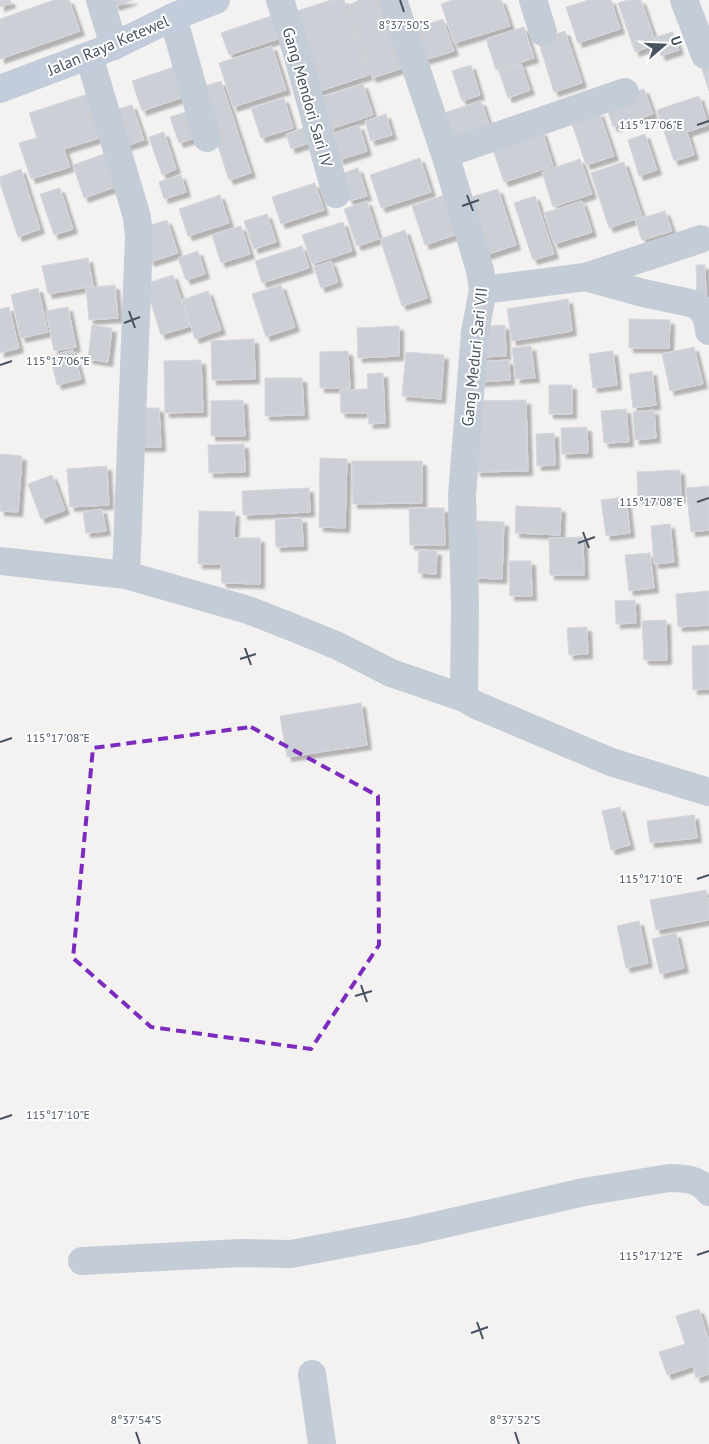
<svg xmlns="http://www.w3.org/2000/svg" width="709" height="1444" font-family="'PT Sans',sans-serif">
<defs>
<filter id="shadow"><feDropShadow dx="4.5" dy="4.5" stdDeviation="1" flood-color="#0004"/></filter>
</defs>
<rect width="100%" height="100%" fill="#f4f1f1"/>
<!-- building -->
<path fill="#cdcfd7" stroke="#d5d6dd" filter="url(#shadow)" d="M0 0H10L11 3 0 7Z
M54 0H69L80 31 0 59V19Z
M112 0H133L115 6Z
M331 0H344L369 75 317 92 291 13Z
M358 0H384L406 67 372 78 348 5 358 1Z
M452 0H501L510 26 454 43 441 4Z
M589 0H611L620 29 578 43 566 7Z
M628 0H641L656 44 635 52 618 3Z
M271 16 278 39 229 55 221 33Z
M443 19 454 51 424 60 414 29Z
M524 27 534 58 496 70 486 39Z
M565 31 582 83 554 92 538 40Z
M673 32 679 50 661 56 655 37Z
M272 46 286 90 233 107 219 63Z
M709 63V91L701 66Z
M521 64 530 90 508 98 499 71Z
M471 65 480 95 462 101 452 71Z
M174 67 184 97 142 111 132 81Z
M221 81 251 173 229 180 199 88Z
M363 84 373 115 330 129 319 98Z
M644 89 653 114 613 127 605 102Z
M88 94 102 137 64 149 70 167 31 179 19 143 37 138 29 113Z
M699 96 708 125 687 132 694 155 674 161 657 110Z
M284 98 293 128 261 138 251 108Z
M481 101 491 130 451 143 441 114Z
M132 105 144 140 126 146 115 110Z
M193 110 201 136 179 143 170 117Z
M599 112 614 156 586 165 571 121Z
M386 114 392 135 371 141 365 121Z
M359 125 367 151 339 160 331 134Z
M307 127 312 142 291 149 286 134Z
M542 131 553 166 504 182 492 147Z
M164 132 176 169 162 175 149 137Z
M645 134 657 170 639 176 628 140Z
M104 154 115 187 84 198 73 165Z
M420 158 431 192 381 208 370 175Z
M580 159 592 194 553 207 542 172Z
M624 162 642 217 609 228 591 173Z
M358 168 367 196 349 201 341 174Z
M21 169 40 229 18 237 0 183V177Z
M181 175 186 192 164 199 159 182Z
M315 183 324 210 281 224 272 197Z
M60 188 73 229 54 235 40 194Z
M498 189 516 245 486 255 468 198Z
M220 195 229 223 188 236 179 209Z
M445 195 458 234 425 245 412 206Z
M535 196 554 254 533 260 514 203Z
M367 201 379 239 357 246 344 209Z
M582 201 592 232 554 244 544 213Z
M665 211 672 231 642 240 635 220Z
M267 214 276 242 254 249 244 221Z
M167 220 178 253 150 262 139 229Z
M343 222 352 251 312 264 302 235Z
M241 226 250 254 221 263 212 235Z
M405 230 427 298 402 306 380 239Z
M302 246 309 268 262 283 255 261Z
M198 251 205 274 186 280 178 258Z
M88 258 93 286 48 294 42 266Z
M331 261 338 282 321 288 314 267Z
M696 265H705L706 297 697 298Z
M173 275 190 326 161 335 145 284Z
M115 285 118 318 89 320 86 288Z
M281 285 295 327 266 337 252 294Z
M38 288 48 332 21 338 11 295Z
M208 291 221 330 195 339 182 300Z
M568 299 572 331 512 341 507 309Z
M9 307 19 348 0 353V309Z
M68 307 76 347 54 351 46 311Z
M629 319 670 320 669 348H629Z
M92 325 112 328 108 362 88 359Z
M505 325 506 356 479 357 478 327Z
M399 326V356L358 358 357 328Z
M254 339 255 379 212 380 211 341Z
M531 346 535 378 516 379 512 348Z
M694 347 703 384 670 391 662 354Z
M73 350 81 379 57 385 50 356Z
M348 351 350 388H320V352Z
M613 351 617 385 593 388 589 354Z
M406 352 444 355 441 399 402 396Z
M201 360 203 412 165 413 164 361Z
M509 360 510 380 480 382 478 362Z
M652 371 656 405 633 408 629 374Z
M383 373 385 423 369 424 368 413H341L340 390 368 389 367 374Z
M265 378H302L304 415 265 416Z
M549 385H572V414H549Z
M243 400 245 436H211V401Z
M526 400 528 471 476 472 474 401Z
M136 408H159L161 447H137Z
M626 409 629 442 604 443 601 411Z
M654 410 656 438 635 440 633 412Z
M587 427 588 453 562 454 561 428Z
M554 433 555 465 537 466 536 434Z
M244 444 245 472 209 473 208 445Z
M0 454 22 456 18 512 0 511Z
M320 458 347 459 345 528 319 527Z
M352 461H422V503L353 504Z
M107 466 109 505 70 507 67 469Z
M680 470 681 498 638 500 637 472Z
M52 475 65 510 41 519 28 484Z
M709 486V530L691 532 686 488Z
M309 488 310 512 243 515 242 491Z
M626 497 630 533 606 536 601 500Z
M516 506 561 508 560 535 515 533Z
M409 508H444L445 545H410Z
M102 509 106 531 86 533 83 512Z
M199 511 235 512 234 538H260V584L222 583 221 564H198Z
M302 518 303 546 276 547 275 519Z
M477 521 504 522 502 579 474 578Z
M670 524 674 562 654 564 651 526Z
M583 537 584 575H550L549 538Z
M419 550 437 551 436 574 418 573Z
M650 553 654 588 629 591 625 555Z
M509 561H531L532 596H510Z
M709 591V625L678 627 676 594Z
M635 600 636 623 616 624 615 601Z
M666 620 667 660H644L642 621Z
M587 627 588 654 569 655 567 628Z
M709 645V689L693 690 692 646Z
M361 703 367 745 287 757 280 716Z
M620 807 630 845 611 850 602 811Z
M694 815 697 838 650 843 647 821Z
M706 890 709 903V920L656 930 650 900Z
M639 921 648 963 626 968 617 926Z
M676 933 684 968 660 974 652 939Z
M699 1309 709 1341V1374L696 1378 693 1366 667 1375 659 1352 685 1344 676 1316Z"/>
<g fill="none" stroke-linecap="round" stroke-linejoin="round">
<!-- street -->
<path stroke="#c4ccd7" stroke-width="28" d="M100 0 114 46
M280 0 296 50 336 194
M393 0 445 154 480 270 483 290 475 332 462 495 465 604 464 698
M533 0 543 32
M684 0 705 55
M173 17 207 138
M89 56 137 217 139 237 126 575
M445 154 625 92
M585 277 643 293 695 304C705 311 708 319 709 331
M483 290 585 277 701 239
M0 561 126 575 210 599 248 610 289 626 338 646 391 673 464 698 476 705 611 762 709 792
M82 1261 241 1253 291 1254 413 1231 584 1192 669 1178C685 1178 699 1179 709 1192
M312 1374 322 1444"/>
<!-- secondary -->
<path stroke="#c3ccdb" stroke-width="28" d="M0 89 114 46 173 17 216 0"/>
</g>
<!-- marked area -->
<path fill="none" stroke="#7b2cbf" stroke-width="4" stroke-dasharray="10 6" stroke-linejoin="round" d="M251 727 378 796 379 945 311 1049 151 1027 73 958 93 748Z"/>
<!-- ticks -->
<path fill="none" stroke="#475261" stroke-width="2" d="M400 0 404 12M697 125 709 121M467 195 473 211M462 206 479 200M129 311 135 328M124 323 140 317M0 365 12 361M697 502 709 498M583 532 589 548M578 543 595 537M245 648 251 665M240 659 256 654M0 742 12 738M697 879 709 875M361 985 367 1002M355 996 372 991M0 1119 12 1115M697 1255 709 1251M477 1322 483 1339M471 1333 488 1327M136 1432 140 1444M515 1432 519 1444"/>
<g text-anchor="middle" stroke-width="4" stroke-linejoin="round" paint-order="stroke">
<!-- street labels -->
<g font-size="16" fill="#475261" stroke="#fff">
<text transform="translate(108 45) rotate(-23)" y="6">Jalan Raya Ketewel</text>
<text transform="translate(308 97) rotate(74)" y="6">Gang Mendori Sari IV</text>
<text transform="translate(474 357) rotate(-84)" y="6">Gang Meduri Sari VII</text>
</g>
</g>
<g font-size="12" text-anchor="middle" fill="#475261" stroke="#fff" stroke-width="4" stroke-linejoin="round" paint-order="stroke">
<text x="404" y="29">8°37'50"S</text>
<text x="651" y="129">115°17'06"E</text>
<text x="58" y="365">115°17'06"E</text>
<text x="651" y="506">115°17'08"E</text>
<text x="58" y="742">115°17'08"E</text>
<text x="651" y="883">115°17'10"E</text>
<text x="58" y="1119">115°17'10"E</text>
<text x="651" y="1260">115°17'12"E</text>
<text x="136" y="1424">8°37'54"S</text>
<text x="515" y="1424">8°37'52"S</text>
</g>
<!-- north arrow -->
<g transform="translate(664 45) rotate(71)" stroke="#ffffff" stroke-width="4" paint-order="stroke">
<path d="M0-4L9 19L0 12L-9 19Z" fill="#475261"/>
<text y="-8" font-size="14" font-weight="bold" text-anchor="middle" fill="#475261">U</text>
</g>
</svg>
